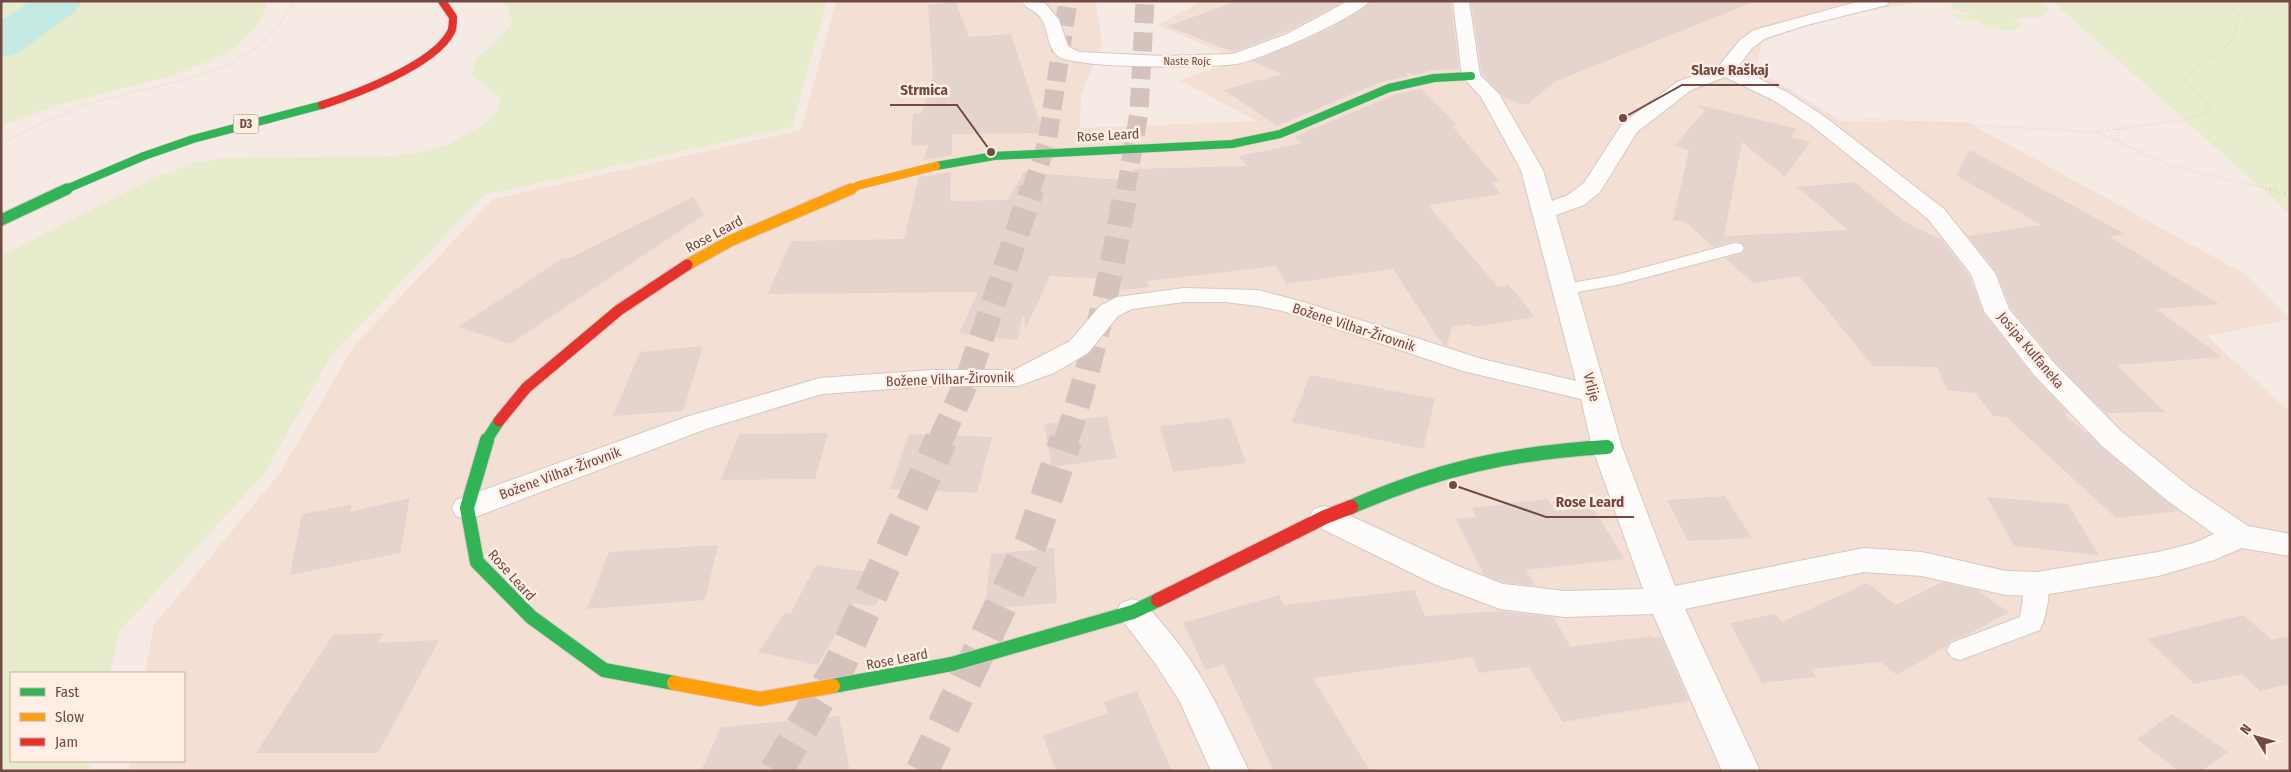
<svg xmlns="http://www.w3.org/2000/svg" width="2291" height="772" font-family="'Fira Sans Condensed',sans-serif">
<rect width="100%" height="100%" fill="#f6ebe4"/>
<!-- residential -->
<path fill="#f4dfd4" d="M836 1H1096L1102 45 1081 94 1080 128 1257 121 1179 80 1240 60 1157 25 1203 1H1927L1825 18 1761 42 1757 70 1842 121 1967 122 2245 274 2290 319 2207 336 2290 412V771H129L130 761H184V673H145L154 625 280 473 354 346 493 199 801 130Z"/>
<!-- green -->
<path fill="#e7eccd" d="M1 1H264L267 5 259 23 235 48 207 62 173 75 51 107 9 123 1 128Z
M503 1H827L792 127 484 195 331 356 264 474 119 632 110 673H11V761H92L90 771H1V256L153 178 193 163 224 158 392 156 425 152 451 143 489 121 498 109 501 98 471 75 475 59 497 41 512 23 509 11Z
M1955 1H2036L2046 6 2049 11 2040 17 2011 18 2018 22 2021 27C2009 34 1985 29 1976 19L1966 22 1950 14 1971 15 1952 8 1950 4Z
M2052 1H2290V214Z"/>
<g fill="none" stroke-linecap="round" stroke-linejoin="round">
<!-- river -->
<path fill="#c5eae3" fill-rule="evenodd" d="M30 1H82L76 11 18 53 1 58V21Z"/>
</g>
<!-- building -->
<path fill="#e5d3ce" d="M1238 1H1344L1286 32 1233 52 1168 26Z
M1371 1H1451L1459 69 1434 70 1414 75 1405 72 1409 76 1381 82 1277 126 1224 90 1282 74 1252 61 1329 29 1362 10Z
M1471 1H1750L1751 3 1554 82 1527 105 1504 98 1482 74Z
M956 2 969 37 1011 34 1043 133 952 134V155L924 160 928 145 911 146 913 114 922 113 933 75 928 5Z
M1421 89 1458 125 1452 126 1500 182 1491 183 1501 194 1428 205 1498 287 1509 285 1535 317 1472 327 1470 324 1452 326 1447 346 1443 345 1393 269 1286 284 1276 266 1147 281 1149 287 1114 291 1111 279 1050 276 1026 328 1023 315 1017 340 959 333 978 292 768 294 791 241 904 239 919 177 951 172 950 201 1008 200 1024 172 1134 181 1133 169 1247 166 1239 156 1303 143 1294 137 1396 94Z
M1696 104 1797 129 1791 137 1810 142 1785 177 1742 142 1724 236 1848 230 1797 187 1854 182 1905 222 1942 240 1969 275 1983 312 2034 377 2069 414H2064L2179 511 2116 518 2006 417 1993 416 1975 393 1947 390 1937 367 1873 366 1799 276 1753 283 1725 258 1742 253 1746 248 1742 243 1735 241 1713 247 1686 222 1673 220 1689 150 1674 146 1705 111Z
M1970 150 2125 234 2110 237 2219 304 2156 309 2222 357 2117 365 2165 412 2106 413 2056 363 2011 308 1996 272 1968 236 2041 225 1956 175Z
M693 197 704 215 510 344 458 327 563 258H570Z
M703 346 683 411 613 416 640 352Z
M1310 375 1435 399 1423 449 1292 422Z
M1107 416 1117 458 1052 467 1044 424Z
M1230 418 1246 463 1173 472 1160 426Z
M828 433 815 479 721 480 739 434Z
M909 434 992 437 977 493 890 489Z
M1725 496 1752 538 1688 541 1667 500Z
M1987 497 2068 504 2099 555 2014 546Z
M410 498 400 553 290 575 302 514 351 505 350 512Z
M1548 499 1555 511 1592 507 1625 559 1526 570 1535 586 1503 582 1484 575 1456 519 1476 517 1472 508Z
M718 545 705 600 587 609 609 552Z
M1054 548 1057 603 985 609 991 554Z
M816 565 890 575 875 606 853 603 818 665 758 652 785 613 790 614Z
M1942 582 1976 590 2009 612 1969 634 1950 641 1947 646 1897 675 1881 662 1811 669 1817 677 1762 683 1730 623 1775 614 1782 622 1867 583 1896 605Z
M1414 590 1425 616 1499 611 1553 617 1571 647 1650 636 1652 638 1661 637 1689 701 1563 722 1529 667 1479 673 1473 657 1313 678 1370 771H1274L1224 665 1206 670 1183 623 1279 595 1284 605Z
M2243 615 2272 640 2290 636V684L2260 691 2242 674 2194 684 2147 639Z
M383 633 378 643 439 640 378 753H256L333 635Z
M1137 691 1172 771H1056L1043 736 1108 713 1104 702Z
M2172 714 2228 752 2201 771H2179L2137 739Z
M839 716 850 771H701L721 727Z"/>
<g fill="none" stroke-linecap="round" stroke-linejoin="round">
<!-- highway-tunnel-far2 -->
<path stroke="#d6c2bc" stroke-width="19" stroke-dasharray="19 9" stroke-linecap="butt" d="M1031 190 1047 143 1068 1
M1126 190 1139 112 1145 1"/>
<!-- highway-tunnel-far1 -->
<path stroke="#d6c2bc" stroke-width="25" stroke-dasharray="25 12" stroke-linecap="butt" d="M940 441 967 381 1032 189
M1066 441C1094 357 1111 276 1126 189"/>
<!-- highway-tunnel -->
<path stroke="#d6c2bc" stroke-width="33" stroke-dasharray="33 17" stroke-linecap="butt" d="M776 771 840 664 941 440
M922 771 1032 540 1066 440"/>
<!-- lane casing -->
<g stroke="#d7c7c2" stroke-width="2">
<path id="lane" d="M1735 243 1741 244 1744 248 1741 252 1617 285 1566 294 1560 293 1557 289 1560 285 1616 275Z
M2037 575 2046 578C2052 590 2046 618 2040 630L1960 660 1951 657 1947 650 1951 643 2020 617 2025 584 2028 578Z"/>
</g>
<!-- street casing -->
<g stroke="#d7c7c2" stroke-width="2">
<path id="street" d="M1021 1 1045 3 1059 20 1068 46 1079 52 1164 56 1233 54 1287 34 1348 1H1369C1359 17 1257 61 1236 64 1210 68 1074 69 1058 56 1046 46 1049 29 1041 18 1036 10 1026 9 1021 1Z
M1453 1H1469L1480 75 1499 94 1543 170 1552 201 1568 195 1584 183 1622 124 1677 82 1719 66 1740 40 1754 30 1860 1H1889L1887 5 1807 25 1766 38 1752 48 1737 68 1787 92 1825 117 1944 209 1995 273 2009 309 2055 364 2122 432 2190 487 2248 526 2290 534V556L2242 548 2214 560 2158 576 2037 596 2006 595 1922 576 1864 572 1685 609 1760 771H1722L1653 614 1565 617 1500 609 1434 584 1314 525 1309 517 1314 509 1325 506 1336 509 1458 566 1503 584 1565 591 1643 589 1592 447 1581 399 1463 371 1283 311 1258 306 1225 302H1184L1132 309 1118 316 1088 353 1054 373 1018 386H932L822 394 706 429 478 516 467 519 456 516 452 508 456 500 686 417 820 378 932 370H1014L1070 341 1100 306 1117 297 1184 288 1258 290 1300 301 1482 359 1576 381 1521 170 1481 97 1462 76ZM1725 77 1773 100 1811 125 1928 219 1971 274 1984 311 2035 376 2102 446 2168 501 2214 534 2194 543 2158 552 2037 572 2006 571 1922 552 1864 548 1675 586 1622 447 1556 215 1584 205 1600 192 1637 132 1691 90Z
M1133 599C1148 604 1154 614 1164 626 1204 672 1223 717 1249 771H1211L1180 702 1155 663 1116 612 1121 603Z"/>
</g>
<!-- fast-far2 casing -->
<g stroke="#d8c8c3" stroke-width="9">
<path id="fast-far2" d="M936 166 994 156 1232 144 1280 134 1389 88 1434 78 1471 76
M64 190 144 156 193 139 322 105"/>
</g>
<!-- fast-far1 casing -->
<g stroke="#d8c8c3" stroke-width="13">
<path id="fast-far1" d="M1 220 67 189
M486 441 499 421"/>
</g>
<!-- fast casing -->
<g stroke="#d8c8c3" stroke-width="16">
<path id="fast" d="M487 440 467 508 477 562 531 617 604 670 674 683
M1351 507C1440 468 1510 453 1607 447
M833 686 952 664 1133 612 1158 600"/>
</g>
<!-- slow-far2 casing -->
<g stroke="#d8c8c3" stroke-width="9">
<path id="slow-far2" d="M848 190 860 185 936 166"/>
</g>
<!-- slow-far1 casing -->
<g stroke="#d8c8c3" stroke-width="13">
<path id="slow-far1" d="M687 265 730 241 851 189"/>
</g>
<!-- slow casing -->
<g stroke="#d8c8c3" stroke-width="16">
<path id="slow" d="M674 683 760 699 833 686"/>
</g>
<!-- jam-far2 casing -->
<g stroke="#d8c8c3" stroke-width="9">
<path id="jam-far2" d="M322 105C356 94 434 65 451 32 453 28 453 22 453 17L442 1"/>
</g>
<!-- jam-far1 casing -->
<g stroke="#d8c8c3" stroke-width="13">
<path id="jam-far1" d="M499 421 526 388 619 310 687 265"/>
</g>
<!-- jam casing -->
<g stroke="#d8c8c3" stroke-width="16">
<path id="jam" d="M1158 600 1325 517 1351 507"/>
</g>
<!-- path-far1 -->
<path stroke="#d7cac7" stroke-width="2" stroke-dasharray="0.5 2.5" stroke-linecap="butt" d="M1864 119 2097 132 2190 119 2206 112 2210 107 2186 80C2196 59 2218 58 2231 41 2234 37 2234 31 2237 26L2246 23 2249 19 2218 1
M2118 129 2119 141
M2096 132 2172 166 2274 190
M1 144C35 126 70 109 107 99 163 83 234 77 275 30 281 23 286 13 292 5L291 1"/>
<!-- path -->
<path stroke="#d7cac7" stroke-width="3" stroke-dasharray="1 4" stroke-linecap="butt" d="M2270 189 2290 195"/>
<!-- lane -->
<use href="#lane" fill="#fefcfb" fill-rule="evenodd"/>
<!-- street -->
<use href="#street" fill="#fefcfb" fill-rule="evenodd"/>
<!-- fast-far2 -->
<use href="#fast-far2" stroke="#30b455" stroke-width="8"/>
<!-- fast-far1 -->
<use href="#fast-far1" stroke="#30b455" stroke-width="11"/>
<!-- fast -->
<use href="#fast" stroke="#30b455" stroke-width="14"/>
<!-- slow-far2 -->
<use href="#slow-far2" stroke="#ff9f0a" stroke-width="8"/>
<!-- slow-far1 -->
<use href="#slow-far1" stroke="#ff9f0a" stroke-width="11"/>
<!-- slow -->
<use href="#slow" stroke="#ff9f0a" stroke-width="14"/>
<!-- jam-far2 -->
<use href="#jam-far2" stroke="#e5322d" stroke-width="8"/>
<!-- jam-far1 -->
<use href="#jam-far1" stroke="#e5322d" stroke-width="11"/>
<!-- jam -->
<use href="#jam" stroke="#e5322d" stroke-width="14"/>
</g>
<g text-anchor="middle" stroke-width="5" stroke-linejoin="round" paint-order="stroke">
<!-- far-street labels -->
<g font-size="11" fill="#754943" stroke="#ffeee4">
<text x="1187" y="65">Naste Rojc</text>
</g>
<!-- shield labels -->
<rect fill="#ffeee4" stroke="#9e7a73" stroke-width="1" x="233.5" y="114.5" width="25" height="19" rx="4"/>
<g font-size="12" font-weight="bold" fill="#754943">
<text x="246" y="128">D3</text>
</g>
<!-- street labels -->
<g font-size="14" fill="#754943" stroke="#ffeee4">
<text transform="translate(1108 135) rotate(-3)" y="5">Rose Leard</text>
<text transform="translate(714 234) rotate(-28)" y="5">Rose Leard</text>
<text transform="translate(1354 327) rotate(18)" y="5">Božene Vilhar-Žirovnik</text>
<text transform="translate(2031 350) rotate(50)" y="5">Josipa Kulfaneka</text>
<text transform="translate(950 379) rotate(-2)" y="5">Božene Vilhar-Žirovnik</text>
<text transform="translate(1592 387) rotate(76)" y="5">Vrlije</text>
<text transform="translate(560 473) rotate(-20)" y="5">Božene Vilhar-Žirovnik</text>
<text transform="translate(512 575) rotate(48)" y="5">Rose Leard</text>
<text transform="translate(897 659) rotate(-11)" y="5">Rose Leard</text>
</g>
</g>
<!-- callouts -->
<path fill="none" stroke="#754943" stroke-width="2" d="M1623 118L1682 85H1779M991 152L957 105H890M1453 485L1546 517H1634"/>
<g fill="#754943" stroke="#ffeee4" stroke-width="2">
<circle cx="1623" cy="118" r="5"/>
<circle cx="991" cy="152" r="5"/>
<circle cx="1453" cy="485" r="5"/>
</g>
<g font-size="15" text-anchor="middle" font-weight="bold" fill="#754943" stroke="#ffeee4" stroke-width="5" stroke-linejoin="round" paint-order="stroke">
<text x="1730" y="75">Slave Raškaj</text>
<text x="924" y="95">Strmica</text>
<text x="1590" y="507">Rose Leard</text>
</g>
<!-- border -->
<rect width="2291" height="772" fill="none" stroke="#754943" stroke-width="5"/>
<!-- legend -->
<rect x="10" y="672" width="175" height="90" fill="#ffeee4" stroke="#c8aca4"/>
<rect x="20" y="688" width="25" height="8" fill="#30b455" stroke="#c8aca4"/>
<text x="55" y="697" font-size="15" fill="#754943">Fast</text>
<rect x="20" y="713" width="25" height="8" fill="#ff9f0a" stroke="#c8aca4"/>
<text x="55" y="722" font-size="15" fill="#754943">Slow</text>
<rect x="20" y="738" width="25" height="8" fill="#e5322d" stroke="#c8aca4"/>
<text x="55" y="747" font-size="15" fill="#754943">Jam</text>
<!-- north arrow -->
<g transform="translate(2256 737) rotate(307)" stroke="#ffeee4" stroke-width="4" paint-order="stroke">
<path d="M0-4L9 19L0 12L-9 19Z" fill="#754943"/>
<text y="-8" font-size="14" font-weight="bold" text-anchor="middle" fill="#754943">N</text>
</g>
</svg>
